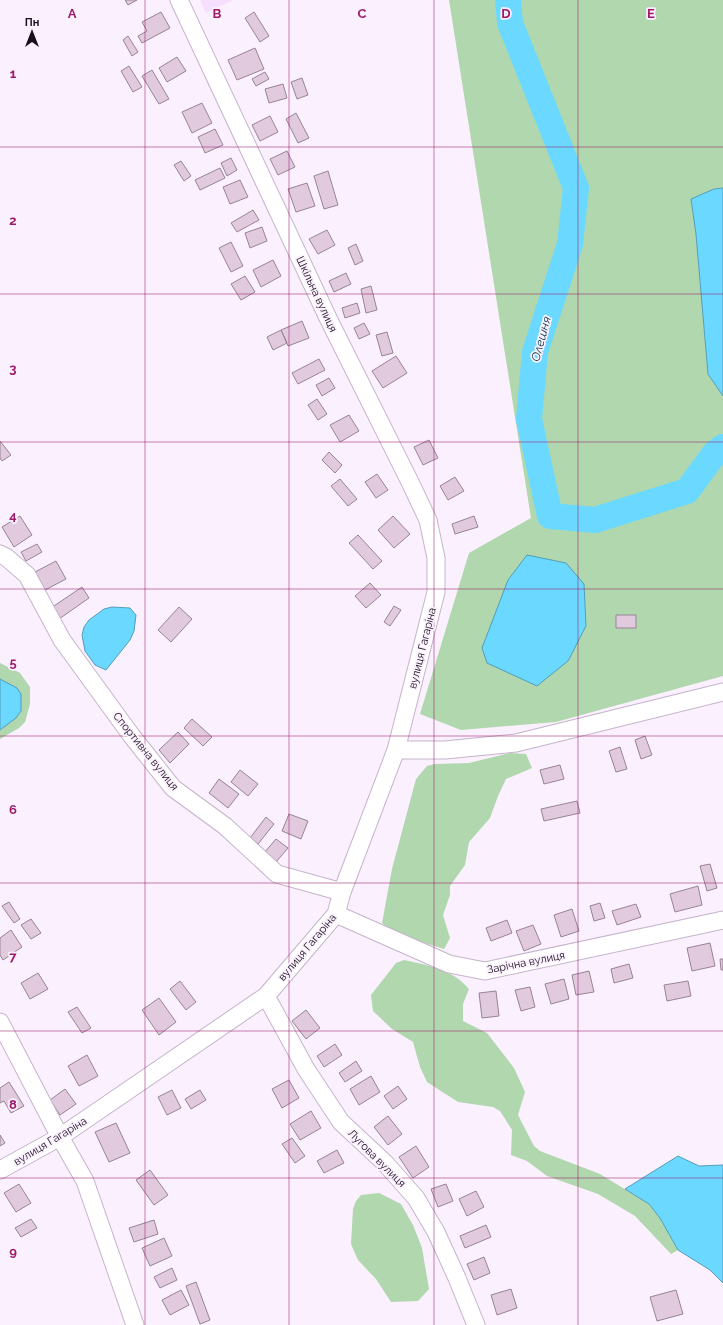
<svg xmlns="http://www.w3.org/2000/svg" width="723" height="1325" font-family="Raleway,sans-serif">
<rect width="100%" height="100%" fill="#fbf0fe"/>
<!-- built -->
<path fill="#f6dffe" d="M200 0H234L206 13Z"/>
<!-- green -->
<path fill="#b0d7ad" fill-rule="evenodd" d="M449 0H723V188L714 189 691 199 696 234 708 374 723 396V676L556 722 461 730 420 714 469 553 531 518ZM584 584 586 626 568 660Z
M0 663 20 673 30 687V704L25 722 19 728 0 739V730H2V679H0Z
M510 753 526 754 532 768 506 779 498 796 490 818 469 842 465 865 450 886V895L443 915 450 938 444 949 398 935 382 923 392 869 416 779 427 766 435 764 469 763Z
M404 960C429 966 451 968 469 989L463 1004V1021L487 1033 514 1068 525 1092 518 1115 534 1146 540 1151 600 1174 649 1204 660 1218 678 1250 671 1254 635 1216 598 1194 547 1176 527 1161 511 1155 512 1130 500 1111 493 1107 458 1102 427 1082 420 1067 413 1042 392 1029 373 1011 371 995 396 963Z
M379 1193 401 1204 413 1225 422 1248 429 1289 418 1301 391 1302 376 1279 358 1260 351 1244 353 1209 356 1201 361 1195Z"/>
<!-- water -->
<path fill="#6bd9ff" stroke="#529dba" d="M723 188V396L708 374 696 234 691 199 714 189Z
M527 555 566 563 584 584 586 626 568 661 537 686 487 663 482 648 508 580Z
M112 607 130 608 136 615 134 631 130 640 106 670 95 665 85 651 82 635 84 627 89 620 104 609Z
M0 679 17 688 21 694V711L16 718 0 730Z
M678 1156 699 1166 723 1165V1283L710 1270 678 1250 660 1218 649 1204 625 1189Z"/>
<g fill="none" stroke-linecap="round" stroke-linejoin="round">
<!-- river -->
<path stroke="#6bd9ff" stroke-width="26" d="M508 0 510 23 576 188 570 244 535 352 529 419 550 516 595 520 687 491 715 453 723 447"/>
</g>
<!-- building -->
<path fill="#e1cade" stroke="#988395" d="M125 0H137L128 5Z
M161 12 170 28 142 43 138 36 147 31 142 22Z
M254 12 269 36 260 42 245 18Z
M128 36 138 52 132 56 123 40Z
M255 48 264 69 237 80 228 60Z
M177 57 186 71 167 82 159 68Z
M129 66 142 87 133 92 121 71Z
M152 70 169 99 159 104 142 76Z
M265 72 269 79 256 86 252 79Z
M302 78 308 95 297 99 291 82Z
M283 84 287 98 269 103 265 89Z
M202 103 212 123 192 133 182 112Z
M296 113 309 138 298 143 286 119Z
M270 116 278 132 260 141 252 125Z
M215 129 223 145 205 153 198 137Z
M287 151 295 167 278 175 270 159Z
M231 158 237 170 227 176 221 163Z
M181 161 191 176 184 181 174 165Z
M220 168 225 178 200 190 195 180Z
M328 171 338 205 324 209 314 176Z
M240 180 248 197 230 204 223 187Z
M307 183 315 206 296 212 288 189Z
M253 210 259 220 237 232 231 223Z
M262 227 267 241 250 248 245 233Z
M327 230 335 245 318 254 309 239Z
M231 242 243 266 231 272 219 248Z
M356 244 363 261 355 265 348 248Z
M273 260 281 276 261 287 253 270Z
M346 273 351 284 334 292 329 281Z
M245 276 255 292 241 300 231 284Z
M371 286 377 310 366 313 361 289Z
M357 303 360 313 345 318 342 308Z
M302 321 309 338 288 346 281 330Z
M364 323 370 334 359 339 354 328Z
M281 330 287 343 273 350 267 337Z
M387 332 393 353 382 356 376 335Z
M396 356 407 373 383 388 372 371Z
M319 359 325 370 298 384 292 373Z
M329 378 335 388 322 396 316 385Z
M317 399 327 414 318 420 308 405Z
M349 415 359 431 340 442 330 425Z
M429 440 438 458 423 465 414 447Z
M0 441 11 455 2 461 0 458Z
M329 452 342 465 335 473 322 460Z
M377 474 388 490 376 498 365 482Z
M455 477 464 491 448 500 440 486Z
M340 479 357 499 348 506 331 486Z
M20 516 32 535 14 547 2 527Z
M393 516 410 534 394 548 378 530Z
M474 516 478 527 455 534 452 524Z
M358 535 382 561 373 569 349 543Z
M37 544 42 552 26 561 21 552Z
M56 561 66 579 45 590 35 572Z
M370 583 381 595 366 608 355 596Z
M82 587 89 598 59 619 51 608Z
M394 606 401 610 390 626 384 622Z
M179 607 192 619 171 642 158 630Z
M616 615H636V628H616Z
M192 719 212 737 203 746 184 728Z
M178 732 189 744 170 763 159 750Z
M645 736 652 755 641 759 635 740Z
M620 747 627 769 616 772 609 751Z
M560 765 564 779 544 784 540 770Z
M240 770 258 784 248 796 231 782Z
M219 779 239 794 228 808 209 793Z
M577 801 580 813 544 821 541 809Z
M289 814 308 821 301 839 282 831Z
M266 817 274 824 258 844 250 838Z
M276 839 288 848 276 862 264 853Z
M710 864 717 888 707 891 700 866Z
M698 886 702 905 675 912 670 894Z
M9 902 20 919 14 923 2 906Z
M600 903 605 918 594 921 590 906Z
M636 904 641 917 617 925 612 911Z
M572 909 579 931 561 937 554 915Z
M31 919 41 933 31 939 21 925Z
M507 920 512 933 491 941 486 928Z
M533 925 541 944 524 951 516 931Z
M11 930 22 947 3 960 0 955V938Z
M710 943 715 966 692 971 687 948Z
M720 959H723V970H721Z
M629 964 633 978 614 983 611 969Z
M589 971 594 992 576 995 572 975Z
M38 973 48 989 30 999 21 983Z
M564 979 569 999 551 1004 545 984Z
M180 981 196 1002 186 1010 170 989Z
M688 981 691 996 667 1001 664 985Z
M530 987 535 1007 521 1011 515 990Z
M496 991 499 1016 482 1018 479 993Z
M159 998 176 1022 159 1035 142 1010Z
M77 1007 91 1028 82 1033 68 1012Z
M306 1010 320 1028 306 1039 292 1021Z
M335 1044 342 1055 324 1067 317 1056Z
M87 1055 98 1076 79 1086 68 1066Z
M356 1061 362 1071 345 1082 339 1073Z
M371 1076 380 1092 359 1105 350 1089Z
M289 1080 299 1098 282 1108 272 1089Z
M9 1082 24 1106 11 1113 4 1101 0 1103V1088Z
M398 1086 407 1099 393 1109 384 1096Z
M65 1089 76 1104 60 1115 50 1100Z
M172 1090 181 1108 167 1115 158 1097Z
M200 1090 206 1100 191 1109 185 1099Z
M311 1111 321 1128 300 1140 290 1124Z
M388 1116 402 1134 388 1145 374 1127Z
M116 1123 130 1153 109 1162 95 1132Z
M0 1135 5 1143 0 1146Z
M292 1138 305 1156 295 1163 282 1144Z
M416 1146 429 1167 413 1178 399 1157Z
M337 1150 344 1163 324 1173 317 1161Z
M150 1170 168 1195 154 1205 136 1180Z
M19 1184 31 1203 16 1212 4 1193Z
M446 1184 453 1201 438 1207 431 1189Z
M476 1191 484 1207 467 1216 459 1199Z
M31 1219 37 1228 21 1237 15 1228Z
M154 1220 158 1234 134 1242 129 1228Z
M486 1225 491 1237 465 1248 460 1236Z
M164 1238 172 1256 150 1266 142 1248Z
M484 1257 490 1273 474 1280 467 1264Z
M172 1268 177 1280 160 1288 154 1277Z
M196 1282 210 1320 200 1324 186 1286Z
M511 1289 517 1308 497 1315 491 1295Z
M181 1290 189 1305 170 1315 162 1300Z
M676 1290 683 1314 657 1321 650 1297Z"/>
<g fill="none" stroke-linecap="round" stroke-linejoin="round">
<!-- street casing -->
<g stroke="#c5b4cb" stroke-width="19">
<path id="street" d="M0 554 6 557 27 575 62 640 131 735 173 788 225 826 277 874 342 892
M396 750H445L516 743 723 692
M336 914 449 964 485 971 723 920
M266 996 306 1069 341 1122 385 1163 416 1198 436 1232 457 1278 476 1325
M0 1022 60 1137 85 1181 135 1325
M0 1170 60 1137 266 996 336 914 342 892 396 750 436 592V558L428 520 410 482 328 318 179 0"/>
</g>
<!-- street -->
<use href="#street" stroke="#fff" stroke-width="17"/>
</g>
<!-- grid -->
<path fill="none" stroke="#9e1a6a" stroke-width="1" stroke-opacity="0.55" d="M145 0V1325M289 0V1325M434 0V1325M578 0V1325M0 147H723M0 294H723M0 442H723M0 589H723M0 736H723M0 883H723M0 1031H723M0 1178H723"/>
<g text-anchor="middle" stroke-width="3.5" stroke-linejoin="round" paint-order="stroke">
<!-- street labels -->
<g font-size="11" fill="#171119" stroke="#fbf0fe">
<text transform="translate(317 294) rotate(65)" y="4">Шкільна вулиця</text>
<text transform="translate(422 648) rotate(-76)" y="4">вулиця Гагаріна</text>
<text transform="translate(146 751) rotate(51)" y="4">Спортивна вулиця</text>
<text transform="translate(307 947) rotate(-50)" y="4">вулиця Гагаріна</text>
<text transform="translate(526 962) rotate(-11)" y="4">Зарічна вулиця</text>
<text transform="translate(50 1141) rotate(-31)" y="4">вулиця Гагаріна</text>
<text transform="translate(377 1158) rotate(45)" y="4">Лугова вулиця</text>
</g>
<!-- water labels -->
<g font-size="12" font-style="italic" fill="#013645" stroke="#fbf0fe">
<text transform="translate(541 339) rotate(-75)" y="4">Олешня</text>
</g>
</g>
<g font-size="13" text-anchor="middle" font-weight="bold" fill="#9e1a6a" stroke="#fbf0fe" stroke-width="3.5" stroke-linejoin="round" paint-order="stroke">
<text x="72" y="18">A</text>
<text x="217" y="18">B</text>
<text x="362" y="18">C</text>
<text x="506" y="18">D</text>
<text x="651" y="18">E</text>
<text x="13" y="78">1</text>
<text x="13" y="225">2</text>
<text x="13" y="373">3</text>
<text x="13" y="520">4</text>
<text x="13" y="667">5</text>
<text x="13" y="814">6</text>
<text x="13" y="961">7</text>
<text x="13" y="1109">8</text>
<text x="13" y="1256">9</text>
</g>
<!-- north arrow -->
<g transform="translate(32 32)" stroke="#fbf0fe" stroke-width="3" paint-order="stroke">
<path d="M0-3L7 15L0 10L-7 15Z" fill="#171119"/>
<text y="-6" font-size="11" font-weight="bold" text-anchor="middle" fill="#171119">Пн</text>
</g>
</svg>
